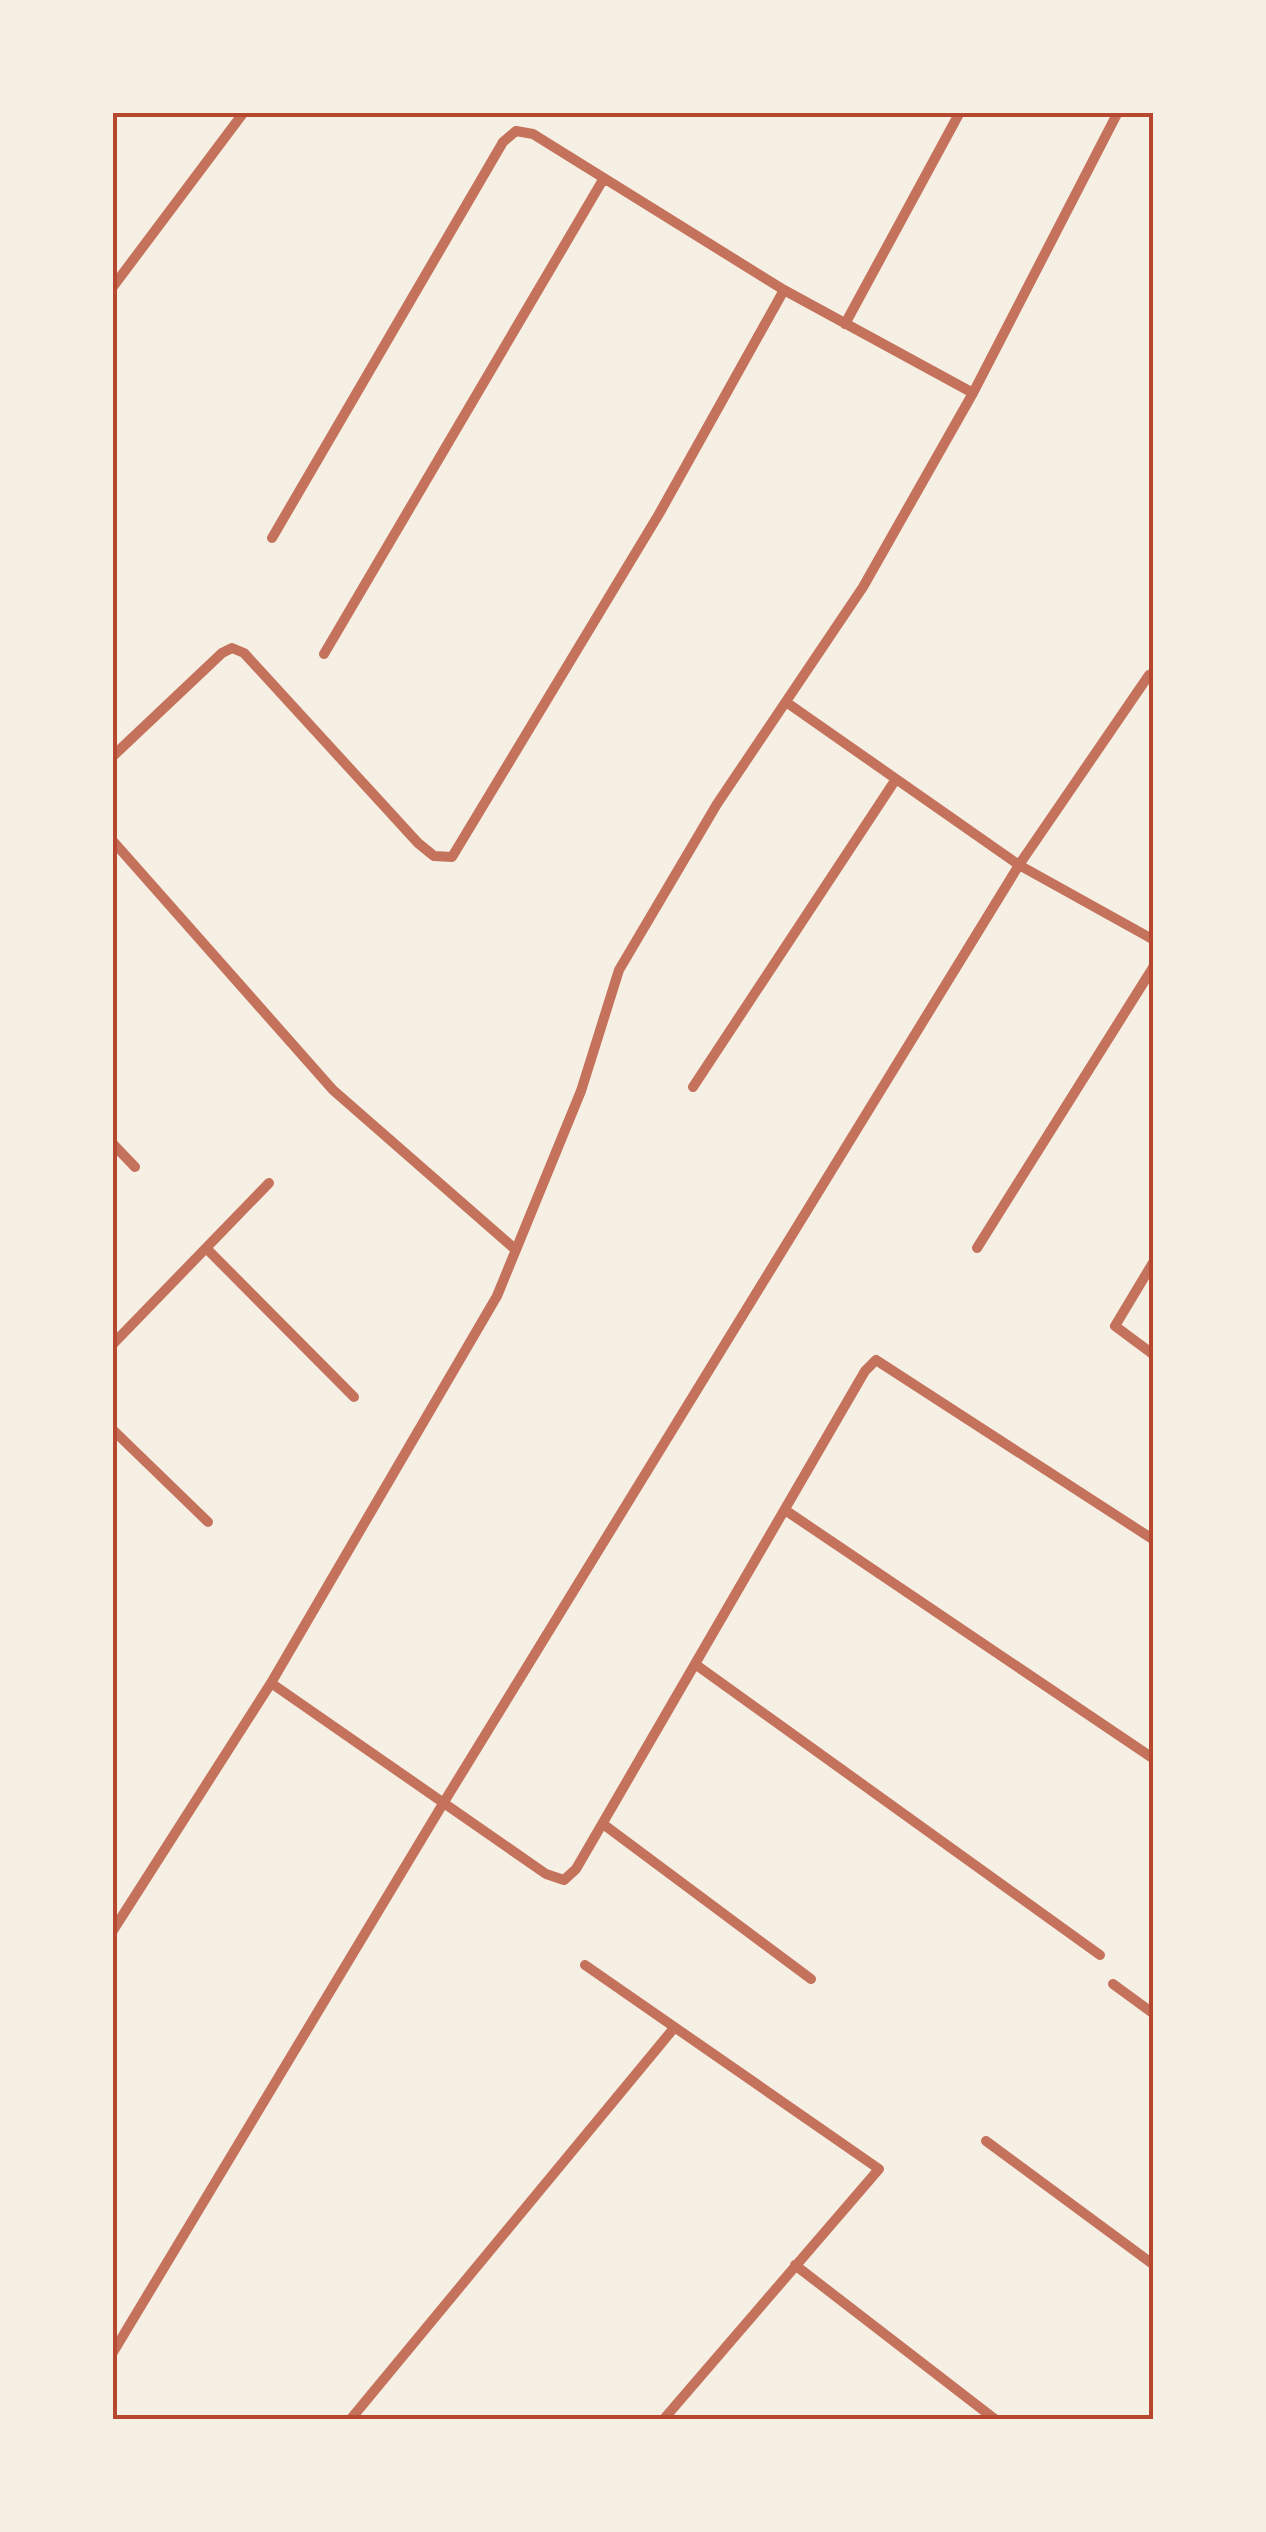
<svg xmlns="http://www.w3.org/2000/svg" width="1266" height="2532" font-family="Inter,sans-serif">
<rect width="100%" height="100%" fill="#f6efe4"/>
<g fill="none" stroke-linecap="round" stroke-linejoin="round">
<!-- minor -->
<path stroke="#c5725c" stroke-width="10" d="M112 288 244 112
M845 324 960 112
M272 538 503 142 516 131 533 134 784 290 973 393
M324 654 604 178
M786 702 1019 865 1154 940
M112 757 222 653 232 648 244 653 418 843 434 856 452 857 659 514 784 290
M112 840 333 1090 516 1250
M693 1087 896 779
M112 1143 135 1167
M206 1248 354 1397
M977 1248 1154 966
M1154 1261 1115 1326 1154 1355
M112 1345 269 1183
M112 1429 208 1522
M785 1510 1154 1759
M695 1664 1100 1955
M271 1683 546 1874 564 1880 576 1869 865 1371 876 1360 1154 1540
M603 1824 811 1979
M112 1932 271 1683 497 1296 581 1091 619 970 717 804 863 587 973 393 1118 112
M585 1965 879 2169 663 2420
M1113 1984 1154 2014
M986 2141 1154 2265
M795 2265 996 2420
M112 2354 444 1802 1019 865 1149 675
M350 2420 674 2028"/>
</g>
<!-- border -->
<rect width="1266" height="2532" fill="none" stroke="#f6efe4" stroke-width="230"/>
<rect x="115" y="115" width="1036" height="2302" fill="none" stroke="#b5482f" stroke-width="4"/>
</svg>
